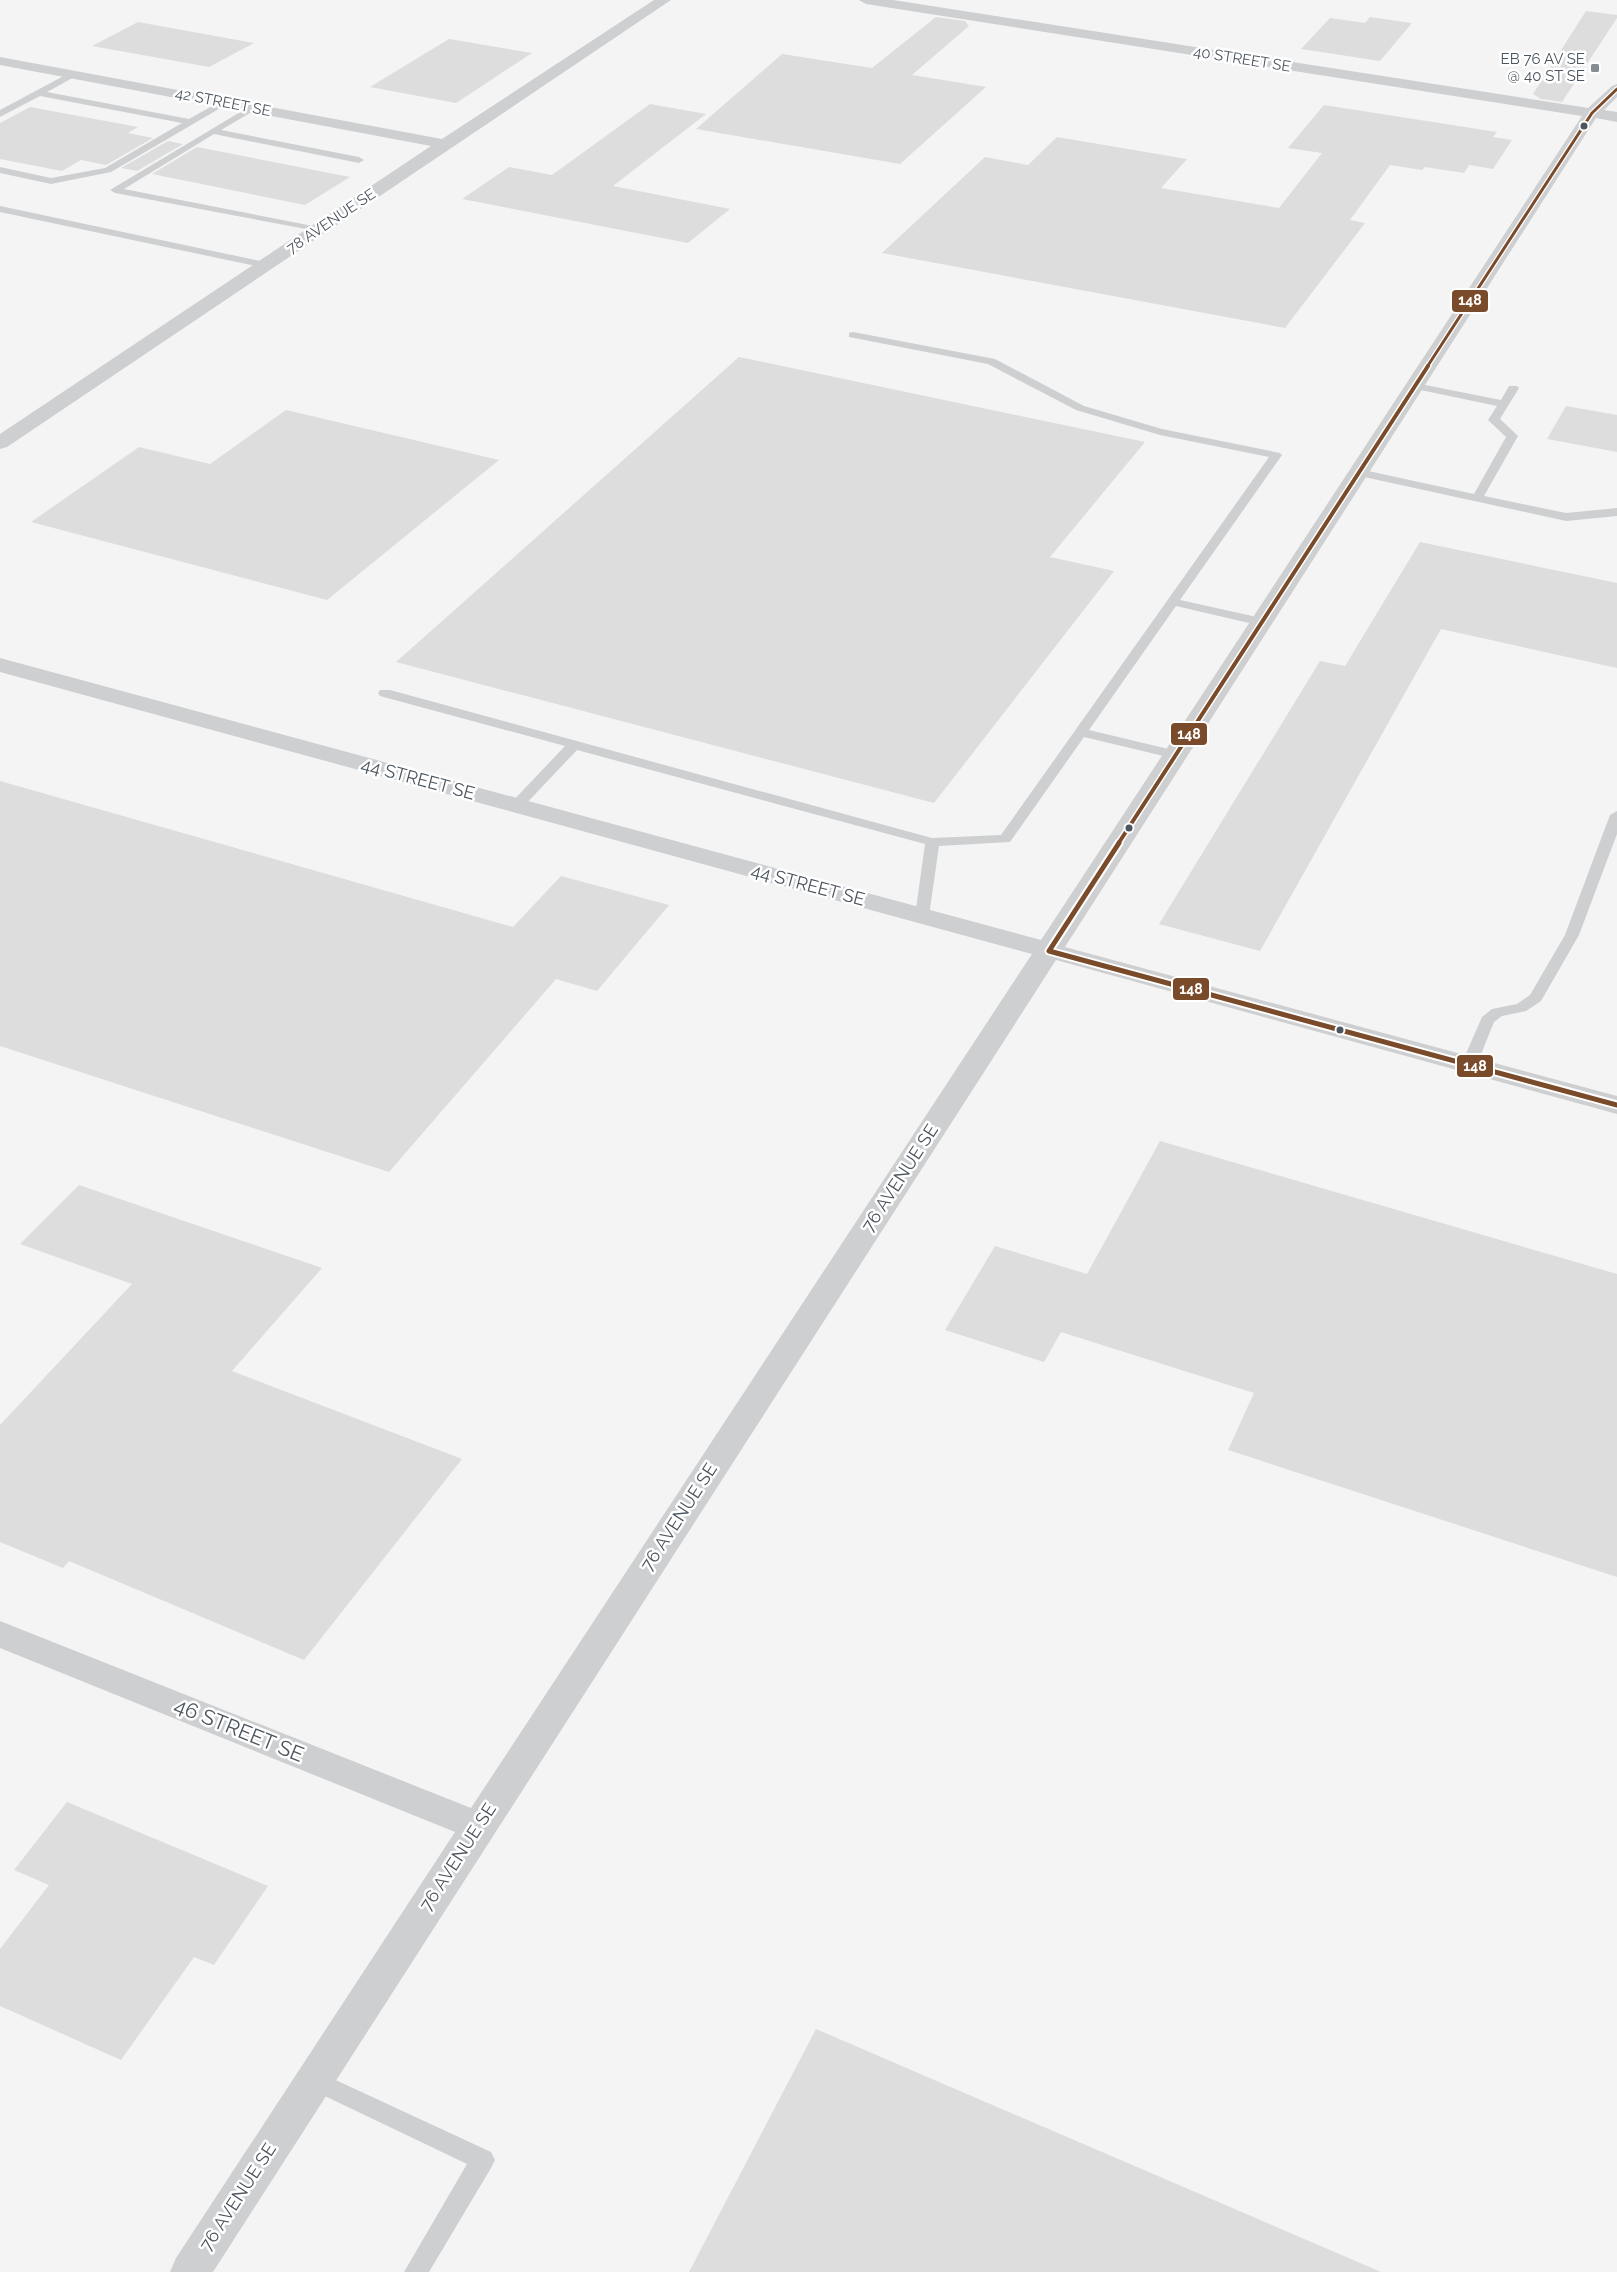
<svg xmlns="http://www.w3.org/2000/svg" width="1617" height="2272" font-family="Raleway,sans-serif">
<rect width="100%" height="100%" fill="#f4f4f4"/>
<!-- building -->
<path fill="#ddddde" d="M1586 11 1617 15V18L1562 102 1541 99 1533 94Z
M936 17 965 21 969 26 912 75 986 87 900 164 696 129 782 54 872 68Z
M1370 17 1412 23 1380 61 1301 49 1330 18 1365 23Z
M138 22 254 43 209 67 92 46Z
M449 39 532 53 456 103 370 87Z
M650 104 706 114 613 186 730 209 688 243 462 199 509 167 552 175Z
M1324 105 1497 132 1493 137 1512 140 1493 169 1469 165 1464 173 1425 167 1422 170 1390 165 1350 220 1365 223 1285 328 882 253 985 157 1028 165 1057 137 1187 159 1161 188 1279 208 1322 153 1288 148Z
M30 107 138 127 128 133 153 138 106 165 81 160 62 171 0 159V123Z
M168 141 183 144 137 171 121 168Z
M197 147 350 177 305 205 152 174Z
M739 357 1145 442 1050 557 1114 571 934 803 396 662Z
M1566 406 1617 415V452L1547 439Z
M286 410 499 460 327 600 31 522 139 447 210 464Z
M1420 542 1617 583V668L1441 629 1260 951 1159 924 1320 661 1345 666Z
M0 781 513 927 561 876 669 905 597 991 556 979 389 1172 0 1046Z
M1160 1141 1617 1274V1577L1228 1450 1254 1393 1061 1332 1044 1362 945 1330 995 1246 1087 1274Z
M79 1185 322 1268 232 1371 462 1459 304 1660 69 1561 63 1568 0 1542V1425L132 1284 20 1244Z
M67 1802 268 1886 214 1965 194 1957 121 2060 0 2006V1949L49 1885 14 1870Z
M816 2029 1381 2272H689Z"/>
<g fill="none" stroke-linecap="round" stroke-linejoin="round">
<!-- lane -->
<path fill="#cdcfd1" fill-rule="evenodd" d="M73 71 76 72V76L47 92 189 119 221 101 229 103 111 172 51 184 0 173V167L51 178 105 168 182 123 40 96 0 117V110Z
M252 105 257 108 255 110 221 130 359 157 364 160 359 163 214 134 124 189 318 227 322 228V232L115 193 110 190Z
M0 206 265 262 270 265 265 268 0 212Z
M853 332 995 359 1084 406 1162 429 1280 453 1282 455 1180 600 1266 619 1268 622 1262 626 1176 606 1089 730 1181 752 1183 755 1181 758 1176 759 1084 737 1010 842 939 846 929 916 922 920 915 916 925 844 577 750 521 809H511L509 806 511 803 565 746 380 696 378 693 380 690H390L932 838 1001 835 1269 457 1160 435 1076 410 988 364 849 337V333Z
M1415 383 1501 400 1509 386H1517L1519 388 1500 419 1518 436 1484 496 1566 513 1617 508V516L1566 521 1355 475 1353 473 1359 469 1474 494 1506 437 1488 420 1497 406 1411 388 1409 386 1411 384Z
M1617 811V834L1579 935 1541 1001 1526 1011 1502 1016 1494 1022 1475 1069H1463L1461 1065 1482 1017 1492 1009 1517 1004 1530 995 1565 935 1610 815Z
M314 2070 491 2152 495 2160 491 2168 429 2272H404L467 2164 306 2087 303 2080 306 2073Z"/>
<!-- street -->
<path fill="#cdcfd1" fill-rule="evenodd" d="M654 0H671L7 447 0 449V434L431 146 0 65V57L442 139Z
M859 0H893L1588 108 1612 86 1617 84V97L1604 110 1617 112V122L1596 118 1065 947 1617 1096V1114L1056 960 213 2272H170L176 2258 455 1832 0 1648V1621L471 1808 1032 954 0 672V658L1041 940 1582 116 866 4Z"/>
<!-- bus-1-far2 casing -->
<g stroke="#fff" stroke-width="5.5">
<path id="bus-1-far2" d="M1427 367 1592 113 1617 89"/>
</g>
<!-- bus-1-far1 casing -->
<g stroke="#fff" stroke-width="7">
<path id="bus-1-far1" d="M1118 844 1428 366"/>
</g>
<!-- bus-1 casing -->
<g stroke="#fff" stroke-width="9">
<path id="bus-1" d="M1049 951 1119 843
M1049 951 1617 1105"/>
</g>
<!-- bus-1-far2 -->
<use href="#bus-1-far2" stroke="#7a4b2a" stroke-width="3"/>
<!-- bus-1-far1 -->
<use href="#bus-1-far1" stroke="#7a4b2a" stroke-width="4"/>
<!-- bus-1 -->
<use href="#bus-1" stroke="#7a4b2a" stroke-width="5"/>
</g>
<!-- markers -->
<rect fill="#868d93" stroke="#fff" stroke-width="2" x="1590" y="63" width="10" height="10" rx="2.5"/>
<g fill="#4b555f" stroke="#fff" stroke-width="2">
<circle cx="1584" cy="126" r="4.5"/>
<circle cx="1129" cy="828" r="4.5"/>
<circle cx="1340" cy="1030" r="4.5"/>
</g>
<g text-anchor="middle" stroke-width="5" stroke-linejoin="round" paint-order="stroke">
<!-- far-street labels -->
<g font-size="15" fill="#4b555f" stroke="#fff">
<text transform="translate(1242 59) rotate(9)" y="5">40 STREET SE</text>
<text transform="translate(223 102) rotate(11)" y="5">42 STREET SE</text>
<text transform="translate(331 221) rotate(-34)" y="5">78 AVENUE SE</text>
</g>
<!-- far-poi labels -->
<g font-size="15" fill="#4b555f" stroke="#fff" text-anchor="end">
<text x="1585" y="64">EB 76 AV SE<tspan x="1585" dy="17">@ 40 ST SE</tspan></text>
</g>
<!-- street labels -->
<g font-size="18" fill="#4b555f" stroke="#fff">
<text transform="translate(418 779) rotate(15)" y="6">44 STREET SE</text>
<text transform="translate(808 885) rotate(15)" y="6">44 STREET SE</text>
<text transform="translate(900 1178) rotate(-57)" y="6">76 AVENUE SE</text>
<text transform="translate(679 1517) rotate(-57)" y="6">76 AVENUE SE</text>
<text transform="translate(458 1857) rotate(-57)" y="6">76 AVENUE SE</text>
<text transform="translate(238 2197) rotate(-57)" y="6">76 AVENUE SE</text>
</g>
<!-- near-street labels -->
<g font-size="21" fill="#4b555f" stroke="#fff">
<text transform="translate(239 1730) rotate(22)" y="7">46 STREET SE</text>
</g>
</g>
<g stroke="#fff" stroke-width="2">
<rect x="1451" y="289" width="38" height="24" rx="5" fill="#7a4b2a"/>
<rect x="1170" y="722" width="38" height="24" rx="5" fill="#7a4b2a"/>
<rect x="1172" y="977" width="38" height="24" rx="5" fill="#7a4b2a"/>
<rect x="1456" y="1054" width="38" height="24" rx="5" fill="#7a4b2a"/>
</g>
<g font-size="14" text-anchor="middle" font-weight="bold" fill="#fff">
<text x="1470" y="305">148</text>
<text x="1189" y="739">148</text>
<text x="1191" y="994">148</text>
<text x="1475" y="1071">148</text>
</g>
</svg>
